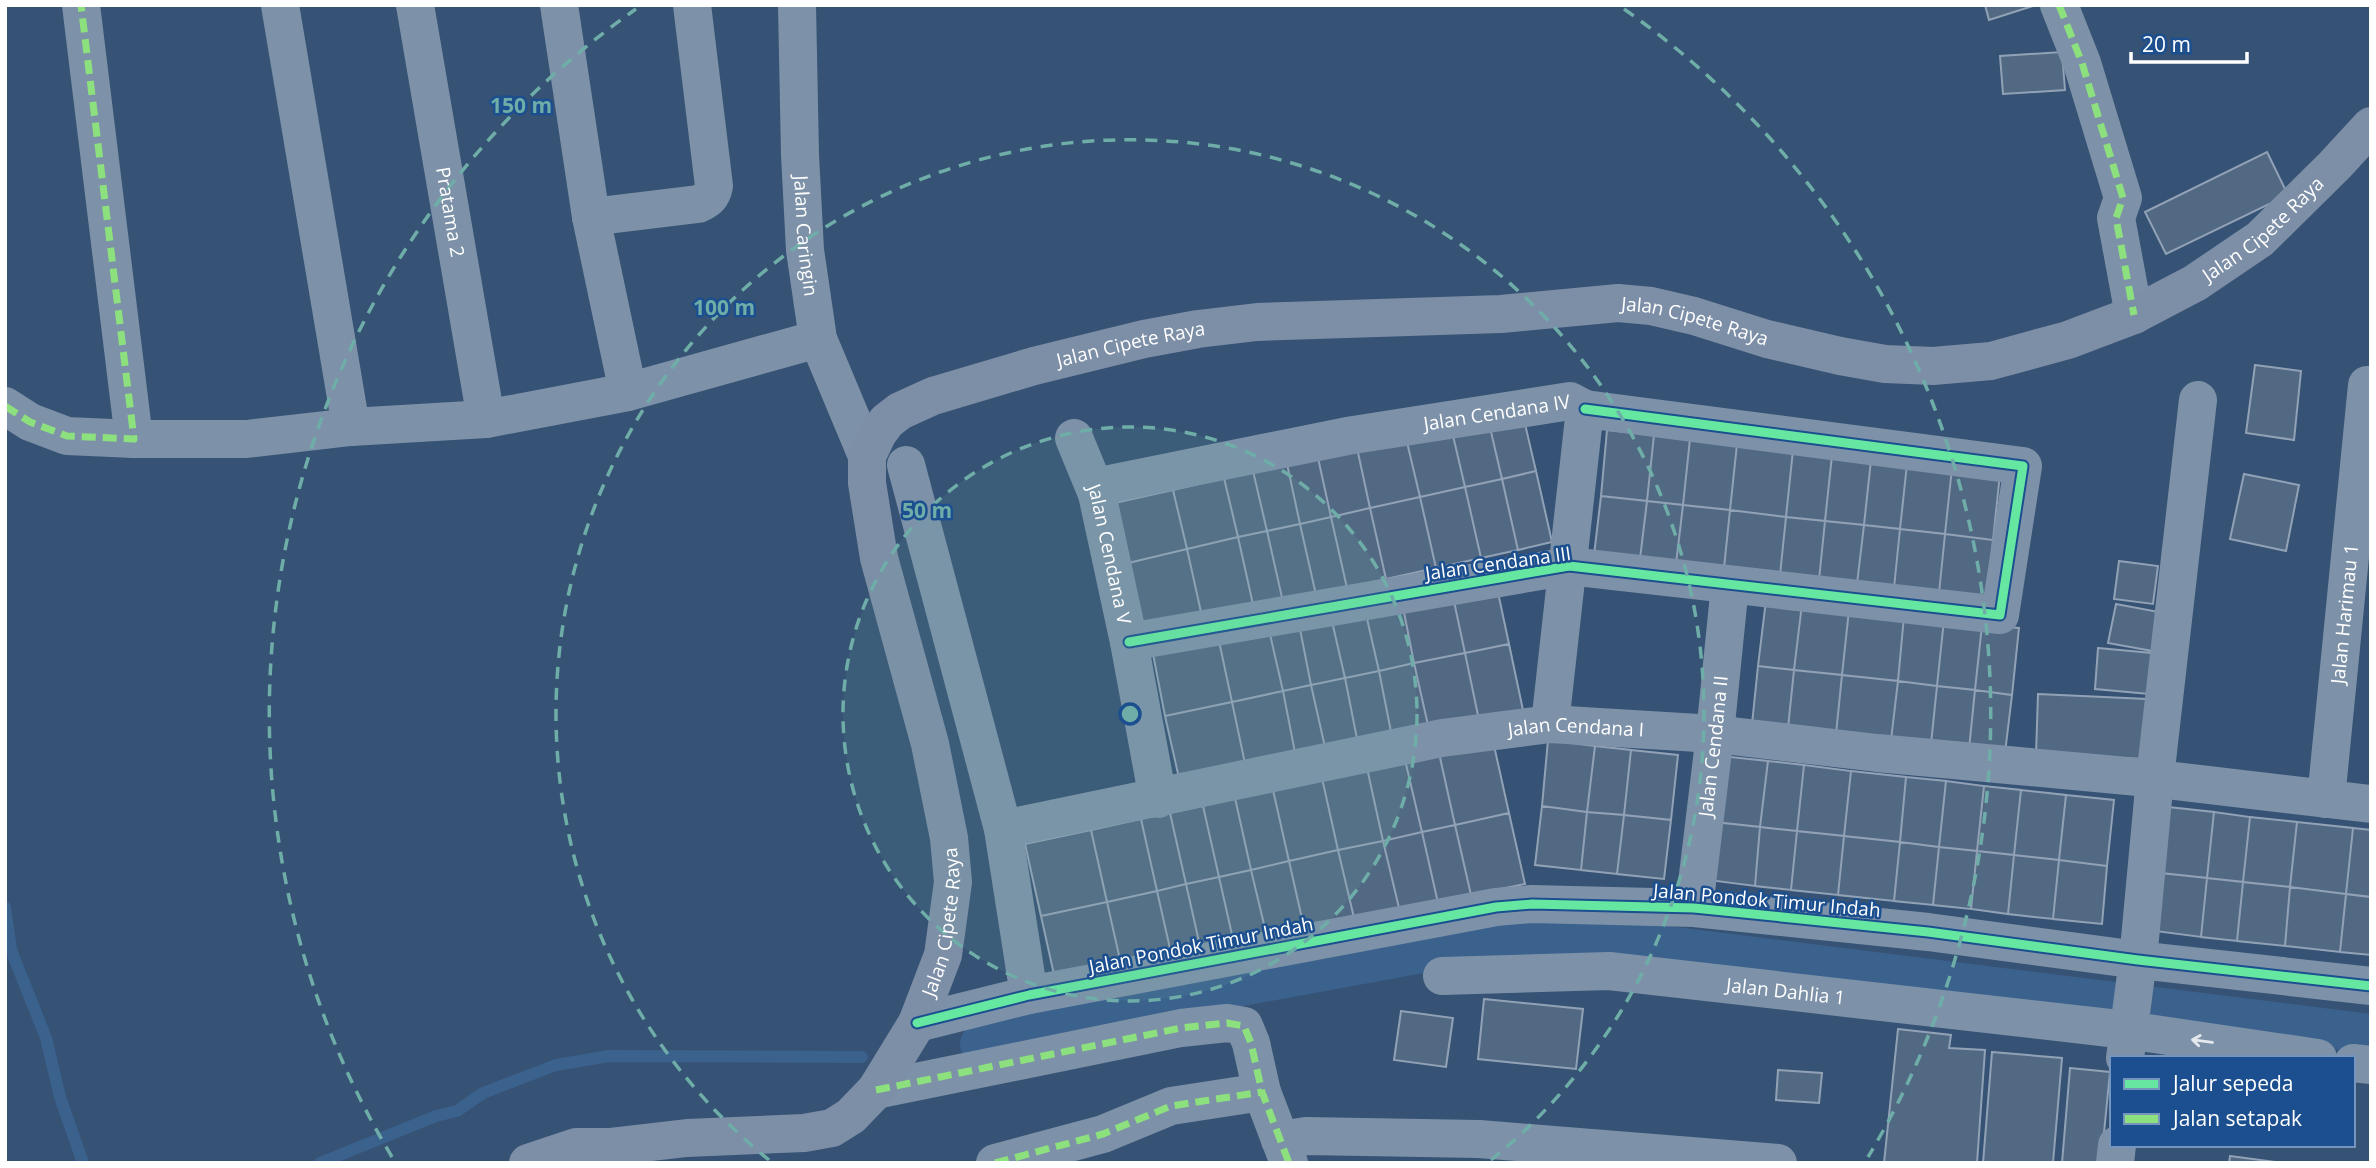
<svg xmlns="http://www.w3.org/2000/svg" width="2376" height="1168" font-family="'Open Sans',sans-serif">
<rect width="100%" height="100%" fill="#365274"/>
<g fill="none" stroke-linecap="round" stroke-linejoin="round">
<!-- stream -->
<path stroke="#3b618d" stroke-width="12" d="M5 907 11 950 46 1038 60 1097 83 1163
M320 1163 436 1116 457 1111 483 1093 556 1065 609 1056 862 1057"/>
<!-- canal -->
<path stroke="#3b618d" stroke-width="40" d="M980 1044 1187 996 1493 940 1580 935 2371 1034"/>
</g>
<!-- building -->
<path fill="#526984" stroke="#92a2b6" stroke-width="2" d="M1985 5H2036L1989 20Z
M2062 52 2065 90 2003 94 2000 56Z
M2267 152 2288 195 2166 254 2145 212Z
M2255 365 2301 371 2294 440 2246 433Z
M1522 411 1536 471 1502 479 1488 419Z
M1488 419 1502 479 1465 487 1451 427Z
M1451 427 1465 487 1420 497 1406 438Z
M1607 430 1654 435 1647 501 1601 496Z
M1654 435 1690 439 1683 505 1647 501Z
M1406 438 1420 497 1370 508 1357 448Z
M1690 439 1737 444 1730 510 1683 505Z
M1737 444 1793 450 1786 517 1730 510Z
M1357 448 1370 508 1331 517 1318 458Z
M1793 450 1832 455 1825 521 1786 517Z
M1832 455 1871 460 1864 525 1825 521Z
M1318 458 1331 517 1300 524 1287 464Z
M1871 460 1907 464 1900 529 1864 525Z
M1287 464 1300 524 1267 531 1253 471Z
M1907 464 1952 468 1945 534 1900 529Z
M1952 468 2000 474 1993 540 1945 534Z
M1253 471 1267 531 1238 537 1224 478Z
M1536 471 1552 542 1518 550 1502 479Z
M2244 474 2299 485 2286 551 2230 539Z
M1224 478 1238 537 1187 549 1173 490Z
M1502 479 1518 550 1481 558 1465 487Z
M1465 487 1481 558 1436 568 1420 497Z
M1173 490 1187 549 1124 564 1110 504Z
M1601 496 1647 501 1640 559 1594 555Z
M1420 497 1436 568 1386 579 1370 508Z
M1647 501 1683 505 1676 564 1640 559Z
M1683 505 1730 510 1724 568 1676 564Z
M1370 508 1386 579 1347 588 1331 517Z
M1730 510 1786 517 1780 575 1724 568Z
M1331 517 1347 588 1316 595 1300 524Z
M1786 517 1825 521 1819 580 1780 575Z
M1825 521 1864 525 1857 584 1819 580Z
M1300 524 1316 595 1283 602 1267 531Z
M1864 525 1900 529 1894 588 1857 584Z
M1900 529 1945 534 1939 593 1894 588Z
M1267 531 1283 602 1254 609 1238 537Z
M1945 534 1993 540 1987 598 1939 593Z
M1238 537 1254 609 1203 621 1187 549Z
M1187 549 1203 621 1140 634 1124 564Z
M2119 561 2158 566 2153 604 2114 599Z
M1496 583 1509 644 1465 653 1452 592Z
M1452 592 1465 653 1414 663 1402 602Z
M1766 600 1802 604 1794 670 1758 666Z
M1402 602 1414 663 1379 671 1365 610Z
M1802 604 1849 610 1842 675 1794 670Z
M2116 604 2164 613 2158 652 2108 643Z
M1365 610 1379 671 1345 678 1331 617Z
M1849 610 1904 616 1898 681 1842 675Z
M1904 616 1944 620 1937 686 1898 681Z
M1331 617 1345 678 1311 685 1299 624Z
M1944 620 1982 625 1975 690 1937 686Z
M1299 624 1311 685 1283 691 1269 630Z
M1982 625 2019 628 2012 695 1975 690Z
M1269 630 1283 691 1232 702 1219 641Z
M1219 641 1232 702 1165 716 1153 654Z
M1509 644 1524 715 1480 725 1465 653Z
M2098 648 2163 654 2160 695 2095 689Z
M1465 653 1480 725 1430 734 1414 663Z
M1414 663 1430 734 1393 742 1379 671Z
M1758 666 1794 670 1788 728 1752 724Z
M1794 670 1842 675 1836 734 1788 728Z
M1379 671 1393 742 1359 749 1345 678Z
M1842 675 1898 681 1891 740 1836 734Z
M1345 678 1359 749 1327 756 1311 685Z
M1898 681 1937 686 1931 744 1891 740Z
M1311 685 1327 756 1297 763 1283 691Z
M1937 686 1975 690 1969 749 1931 744Z
M1975 690 2012 695 2005 753 1969 749Z
M1283 691 1297 763 1247 773 1232 702Z
M2038 694 2147 699 2145 759 2036 755Z
M1232 702 1247 773 1181 787 1165 716Z
M1548 740 1595 746 1587 812 1542 806Z
M1493 741 1509 813 1455 825 1439 753Z
M1595 746 1631 750 1624 815 1587 812Z
M1631 750 1678 755 1671 820 1624 815Z
M1439 753 1455 825 1422 832 1405 760Z
M1721 756 1768 761 1760 827 1715 822Z
M1405 760 1422 832 1383 841 1367 768Z
M1768 761 1804 765 1797 831 1760 827Z
M1804 765 1851 771 1844 836 1797 831Z
M1367 768 1383 841 1338 850 1322 778Z
M1851 771 1906 777 1900 842 1844 836Z
M1906 777 1946 781 1939 847 1900 842Z
M1322 778 1338 850 1289 861 1273 790Z
M1946 781 1984 786 1977 851 1939 847Z
M1984 786 2021 790 2014 855 1977 851Z
M1273 790 1289 861 1251 870 1235 798Z
M2021 790 2066 795 2059 860 2014 855Z
M2066 795 2114 800 2107 866 2059 860Z
M1235 798 1251 870 1219 877 1203 806Z
M1203 806 1219 877 1186 884 1170 813Z
M1542 806 1587 812 1581 870 1535 865Z
M2168 807 2214 812 2207 878 2161 873Z
M1587 812 1624 815 1617 874 1581 870Z
M2214 812 2250 817 2243 882 2207 878Z
M1170 813 1186 884 1157 891 1141 819Z
M1509 813 1525 884 1471 895 1455 825Z
M1624 815 1671 820 1664 879 1617 874Z
M2250 817 2297 822 2290 887 2243 882Z
M1141 819 1157 891 1107 902 1091 830Z
M1715 822 1760 827 1755 886 1708 880Z
M2297 822 2353 828 2346 894 2290 887Z
M1455 825 1471 895 1438 903 1422 832Z
M1760 827 1797 831 1791 890 1755 886Z
M2353 828 2371 830V897L2346 894Z
M1091 830 1107 902 1041 916 1025 844Z
M1797 831 1844 836 1838 895 1791 890Z
M1422 832 1438 903 1400 912 1383 841Z
M1844 836 1900 842 1894 901 1838 895Z
M1383 841 1400 912 1355 922 1338 850Z
M1900 842 1939 847 1933 905 1894 901Z
M1939 847 1977 851 1971 909 1933 905Z
M1338 850 1355 922 1305 932 1289 861Z
M1977 851 2014 855 2008 914 1971 909Z
M2014 855 2059 860 2053 919 2008 914Z
M2059 860 2107 866 2102 924 2053 919Z
M1289 861 1305 932 1268 941 1251 870Z
M1251 870 1268 941 1235 948 1219 877Z
M2161 873 2207 878 2201 937 2155 931Z
M1219 877 1235 948 1202 955 1186 884Z
M2207 878 2243 882 2237 941 2201 937Z
M2243 882 2290 887 2285 946 2237 941Z
M1186 884 1202 955 1173 962 1157 891Z
M2290 887 2346 894 2340 952 2285 946Z
M1157 891 1173 962 1123 973 1107 902Z
M2346 894 2371 897V955L2340 952Z
M1107 902 1123 973 1057 988 1041 916Z
M1484 999 1583 1009 1576 1069 1478 1059Z
M1401 1011 1453 1018 1446 1067 1394 1060Z
M1898 1029 1951 1035 1949 1048 1985 1050 1977 1163H1884Z
M1992 1052 2062 1058 2053 1163H1983Z
M2070 1068 2110 1072 2101 1163H2062Z
M1778 1070 1822 1073 1819 1103 1776 1100Z
M2230 1156 2283 1163H2229Z"/>
<g fill="none" stroke-linecap="round" stroke-linejoin="round">
<!-- minor -->
<g stroke="#7d92a8" stroke-width="38">
<path d="M81 5 134 439"/>
<path d="M280 5 351 427"/>
<path id="s1" d="M415 5 486 419"/>
<path d="M559 5 591 217 628 392"/>
<path id="s2" d="M797 5 800 155 805 250 818 339 867 456"/>
<path d="M2059 5 2082 63 2123 198 2116 218 2134 315"/>
<path d="M591 217 698 204C708 200 712 196 714 186L692 5"/>
<path d="M5 406 30 422 67 436 134 439H247L351 427 486 419 628 392 818 339"/>
<path id="s3" d="M1074 438 1097 494 1129 642 1158 799"/>
<path d="M906 465 1003 829 1029 995"/>
<path id="s4" d="M1097 494 1109 484 1347 436 1570 401 1585 409"/>
<path d="M1129 642 1569 566 2000 615 2023 466 1585 409"/>
<path d="M1550 724 1585 409"/>
<path id="s5" d="M2326 799 2367 385"/>
<path id="s6" d="M1003 829 1442 738 1550 724 1715 734 1877 753 2149 778 2371 804"/>
<path id="s7" d="M1694 908 1715 734 1730 585"/>
<path id="s8" d="M1442 976 1609 971 2127 1030 2318 1058"/>
<path d="M917 1023 1029 995 1496 907 1532 904 1694 908 1928 932 2138 960 2371 986"/>
<path d="M2125 1058 2138 960 2155 778 2198 400"/>
<path d="M2353 1063 2371 1065"/>
<path d="M876 1090 1181 1028 1227 1023 1244 1026 1251 1043 1262 1092 1289 1163"/>
<path d="M1280 1140 1306 1136 1479 1139 1778 1163"/>
<path d="M995 1163 1103 1134 1171 1106 1262 1092"/>
<path d="M2115 1163 2117 1145"/>
</g>
<!-- major -->
<path stroke="#7d8ea7" stroke-width="38" id="s9" d="M528 1163 576 1147H609L687 1138 804 1133 832 1128 851 1116 876 1090 917 1023 943 955 953 882 949 838 930 744 879 558 867 483V456L878 433 887 421 900 411 933 396 1034 366 1144 339 1198 329 1257 322 1501 314 1618 303 1651 306 1694 316 1767 339 1840 356 1885 364 1933 366 1991 361 2068 340 2134 315 2195 283 2260 239 2335 165 2371 126"/>
<!-- quiet -->
<path stroke="#8de07e" stroke-width="7" stroke-dasharray="14 7" stroke-linecap="butt" d="M2059 5 2082 63 2123 198 2116 218 2134 315
M5 406 30 422 67 436 134 439 81 5
M876 1090 1181 1028 1227 1023 1244 1026 1251 1043 1262 1092 1289 1163
M995 1163 1103 1134 1171 1106 1262 1092"/>
<!-- cycleway casing -->
<g stroke="#1b4f8f" stroke-width="13">
<path id="cycleway" d="M1129 642 1569 566 2000 615 2023 466 1585 409
M917 1023 1029 995 1496 907 1532 904 1694 908 1928 932 2138 960 2371 986"/>
</g>
<!-- cycleway -->
<use href="#cycleway" stroke="#66e7a1" stroke-width="9"/>
</g>
<!-- one-way arrows -->
<defs><path id="oneway-shaft" d="M-6 0H5M1.5-3L5.5 0L1.5 3" fill="none" stroke-width="1.6" stroke-linecap="round" stroke-linejoin="round" transform="scale(1.75)"/></defs>
<use stroke="#e5e9ee" href="#oneway-shaft" transform="translate(2202 1041) rotate(-172)"/>
<!-- distance rings -->
<circle cx="1130" cy="714" r="287" fill="#6fada8" fill-opacity=".12"/>
<g fill="none" stroke="#6fada8" stroke-width="3.5" stroke-dasharray="12 9">
<circle cx="1130" cy="714" r="287"/>
<path d="M769 1160A574 574 0 1 1 1491 1160"/>
<path d="M392 1157A861 861 0 0 1 636 9M1624 9A861 861 0 0 1 1868 1157"/>
</g>
<g text-anchor="middle" stroke-width="5" stroke-linejoin="round" paint-order="stroke">
<!-- street labels -->
<g font-size="19" fill="#fff" stroke="#1b4f8f">
<text dy="7" stroke="none"><textPath href="#s1" startOffset="210">Pratama 2</textPath></text>
<text dy="7" stroke="none"><textPath href="#s9" startOffset="2502">Jalan Cipete Raya</textPath></text>
<text dy="7" stroke="none"><textPath href="#s2" startOffset="231">Jalan Caringin</textPath></text>
<text dy="7" stroke="none"><textPath href="#s9" startOffset="1894">Jalan Cipete Raya</textPath></text>
<text dy="7" stroke="none"><textPath href="#s9" startOffset="1325">Jalan Cipete Raya</textPath></text>
<text dy="7" stroke="none"><textPath href="#s4" startOffset="410">Jalan Cendana IV</textPath></text>
<text dy="7" stroke="none"><textPath href="#s3" startOffset="122">Jalan Cendana V</textPath></text>
<text transform="translate(1498 563) rotate(-8)" y="7">Jalan Cendana III</text>
<text dy="7" stroke="none"><textPath href="#s5" startOffset="186">Jalan Harimau 1</textPath></text>
<text dy="7" stroke="none"><textPath href="#s6" startOffset="583">Jalan Cendana I</textPath></text>
<text dy="7" stroke="none"><textPath href="#s7" startOffset="163">Jalan Cendana II</textPath></text>
<text transform="translate(1767 900) rotate(5)" y="7">Jalan Pondok Timur Indah</text>
<text dy="7" stroke="none"><textPath href="#s9" startOffset="550">Jalan Cipete Raya</textPath></text>
<text transform="translate(1201 945) rotate(-11)" y="7">Jalan Pondok Timur Indah</text>
<text dy="7" stroke="none"><textPath href="#s8" startOffset="345">Jalan Dahlia 1</textPath></text>
</g>
</g>
<circle cx="1130" cy="714" r="10" fill="#6fada8" stroke="#1b4f8f" stroke-width="3.5"/>
<g font-size="21" text-anchor="middle" font-weight="bold" fill="#6fada8" stroke="#1b4f8f" stroke-width="5" stroke-linejoin="round" paint-order="stroke">
<text x="521" y="113">150 m</text>
<text x="724" y="315">100 m</text>
<text x="927" y="518">50 m</text>
</g>
<!-- border -->
<rect width="2376" height="1168" fill="none" stroke="#ffffff" stroke-width="14"/>
<!-- legend -->
<rect x="2110" y="1056" width="245" height="91" fill="#1b4f8f" stroke="#7695bc" stroke-width="2"/>
<rect x="2124" y="1079" width="35" height="10" fill="#66e7a1" stroke="#7695bc" stroke-width="2"/>
<text x="2173" y="1091" font-size="21" fill="#ffffff">Jalur sepeda</text>
<rect x="2124" y="1114" width="35" height="10" fill="#8de07e" stroke="#7695bc" stroke-width="2"/>
<text x="2173" y="1126" font-size="21" fill="#ffffff">Jalan setapak</text>
<!-- scale -->
<path d="M2131 52v10h116v-10" fill="none" stroke="#ffffff" stroke-width="3.5"/>
<text x="2142" y="52" font-size="21" fill="#ffffff" stroke="#1b4f8f" stroke-width="5" paint-order="stroke">20 m</text>
</svg>
